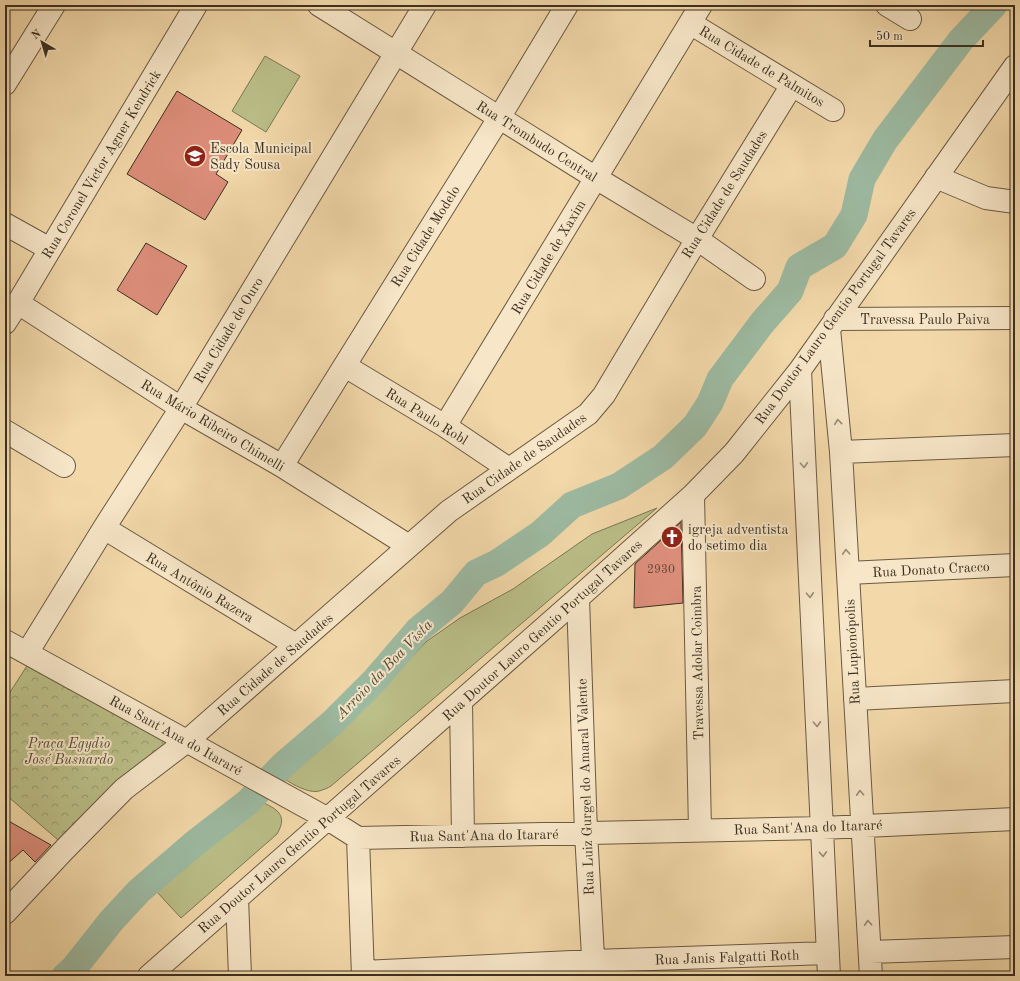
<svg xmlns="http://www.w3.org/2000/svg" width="1020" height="981" font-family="'Old Standard TT',serif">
<defs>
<pattern id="park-crowns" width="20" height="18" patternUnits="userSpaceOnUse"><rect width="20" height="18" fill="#bbbf88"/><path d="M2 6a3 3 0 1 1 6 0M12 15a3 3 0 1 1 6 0" fill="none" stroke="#999c6f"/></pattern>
</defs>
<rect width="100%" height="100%" fill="#f3d9aa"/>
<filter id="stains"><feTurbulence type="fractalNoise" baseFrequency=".005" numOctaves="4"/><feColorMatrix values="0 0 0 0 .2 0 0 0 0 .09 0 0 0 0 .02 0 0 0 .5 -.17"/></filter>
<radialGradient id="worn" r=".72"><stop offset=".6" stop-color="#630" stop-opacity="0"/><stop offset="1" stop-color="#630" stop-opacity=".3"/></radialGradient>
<!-- green -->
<path fill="#bbbf88" stroke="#7c7854" d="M265 56 300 76 266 132 232 111Z
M657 508 331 786C328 788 323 790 319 791 309 794 289 783 281 776L297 767 334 737 427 641 460 618 513 589 592 534Z
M256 799C273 808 290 812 277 834L181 918 157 892 168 876 183 862 214 839 237 819Z"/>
<!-- park -->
<path fill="url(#park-crowns)" stroke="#7c7854" d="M32 658 184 741 65 846 5 794V700Z"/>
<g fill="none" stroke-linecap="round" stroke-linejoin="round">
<!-- river -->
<path stroke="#9dbba3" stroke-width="27" d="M65 976 74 968 112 920 139 891 195 843 248 802 283 765 332 723 375 680 418 630 452 602 476 573 497 563 540 534 572 505 619 486 663 457 695 426 710 403 720 379 762 323 790 291 799 267 835 246 854 215 862 179 885 140 961 40 994 5"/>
</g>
<!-- building -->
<path fill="#dd8e7b" stroke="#3c3021" d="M177 91 242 130 216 174 228 182 205 220 127 174Z
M146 243 187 266 157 315 117 290Z
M681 522 683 603 634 608 635 564Z
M5 819 51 845 35 862 23 850 5 866Z"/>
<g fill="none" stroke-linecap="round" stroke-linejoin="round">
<!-- minor casing -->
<g stroke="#6a5a43" stroke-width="24">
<path id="minor" d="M319 5 596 178 697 239 754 279
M887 5 910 19
M690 23 833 110
M5 84 54 5
M936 177 986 198 1015 202
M5 224 50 249
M18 303 181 408 282 466 409 546
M835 319 1015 318
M5 323 18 303 196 5
M829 329 841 452 871 976
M345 366 445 426 509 469
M800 370 829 976
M445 426 701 5
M5 431 64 466
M841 452 1015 445
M282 466 499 118 567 5
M693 495 700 830
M104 528 296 645
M848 573 1015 565
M578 598 586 833 594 974
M5 641 328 819 358 838 822 828 1015 819
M27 653 104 528 181 408 425 5
M855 699 1015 691
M461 702 463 836
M358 838 363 976
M237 898 240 976
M5 913 65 849 124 789 187 741 449 511 588 414 604 395 697 239 792 85
M870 952 1015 947
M363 972 593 961 828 953
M149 976 578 598 693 495 734 453 800 370 1015 66"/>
</g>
<!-- minor -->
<use href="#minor" stroke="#f7e6c8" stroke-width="22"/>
</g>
<!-- one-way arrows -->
<defs><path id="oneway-chevron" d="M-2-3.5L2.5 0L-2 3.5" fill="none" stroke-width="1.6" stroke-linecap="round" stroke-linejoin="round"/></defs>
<g stroke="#9a8b74">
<use href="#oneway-chevron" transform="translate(838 422) rotate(-96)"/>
<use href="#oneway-chevron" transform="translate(804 465) rotate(87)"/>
<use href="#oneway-chevron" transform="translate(846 552) rotate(-93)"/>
<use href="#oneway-chevron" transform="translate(810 595) rotate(87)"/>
<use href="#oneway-chevron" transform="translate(817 724) rotate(87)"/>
<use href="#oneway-chevron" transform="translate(860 793) rotate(-93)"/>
<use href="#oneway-chevron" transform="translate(823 854) rotate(87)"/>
<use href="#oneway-chevron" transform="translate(868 923) rotate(-93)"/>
</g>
<!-- icons -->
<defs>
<g id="school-disc" transform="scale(1.15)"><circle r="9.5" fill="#8f2418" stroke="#f7e6c8"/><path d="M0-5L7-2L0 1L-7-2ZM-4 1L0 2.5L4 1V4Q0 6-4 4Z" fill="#fff"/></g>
<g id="church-disc" transform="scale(1.15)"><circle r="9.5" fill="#8f2418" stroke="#f7e6c8"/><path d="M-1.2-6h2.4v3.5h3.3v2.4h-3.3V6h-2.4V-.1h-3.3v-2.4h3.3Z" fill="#fff"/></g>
</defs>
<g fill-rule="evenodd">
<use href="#school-disc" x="195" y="156"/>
<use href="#church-disc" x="672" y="537"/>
</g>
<g text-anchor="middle" stroke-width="4" stroke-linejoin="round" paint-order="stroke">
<!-- number labels -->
<g font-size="12" fill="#644838">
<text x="661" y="573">2930</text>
</g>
<!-- street labels -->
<g font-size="14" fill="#3c3021" stroke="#f7e6c8">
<text transform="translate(762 66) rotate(31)" y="5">Rua Cidade de Palmitos</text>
<text transform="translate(537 141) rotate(32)" y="5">Rua Trombudo Central</text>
<text transform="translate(101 164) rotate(-59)" y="5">Rua Coronel Victor Agner Kendrick</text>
<text transform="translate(724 194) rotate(-58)" y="5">Rua Cidade de Saudades</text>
<text transform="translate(425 236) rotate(-58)" y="5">Rua Cidade Modelo</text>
<text transform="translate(548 257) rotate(-59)" y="5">Rua Cidade de Xaxim</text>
<text transform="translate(835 316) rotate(-54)" y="5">Rua Doutor Lauro Gentio Portugal Tavares</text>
<text x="925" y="324">Travessa Paulo Paiva</text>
<text transform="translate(228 330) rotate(-59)" y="5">Rua Cidade de Ouro</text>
<text transform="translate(427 416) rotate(32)" y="5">Rua Paulo Robl</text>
<text transform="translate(213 425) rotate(31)" y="5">Rua Mário Ribeiro Chimelli</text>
<text transform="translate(524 458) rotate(-35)" y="5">Rua Cidade de Saudades</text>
<text transform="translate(931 569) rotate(-3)" y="5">Rua Donato Cracco</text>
<text transform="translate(200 587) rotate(31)" y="5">Rua Antônio Razera</text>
<text transform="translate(542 630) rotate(-42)" y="5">Rua Doutor Lauro Gentio Portugal Tavares</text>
<text transform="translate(852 652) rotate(-93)" y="5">Rua Lupionópolis</text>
<text transform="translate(697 663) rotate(-91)" y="5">Travessa Adolar Coimbra</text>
<text transform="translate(275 664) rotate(-41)" y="5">Rua Cidade de Saudades</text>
<text transform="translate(176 735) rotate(29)" y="5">Rua Sant'Ana do Itararé</text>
<text transform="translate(585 787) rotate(-92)" y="5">Rua Luiz Gurgel do Amaral Valente</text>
<text transform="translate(808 827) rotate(-2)" y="5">Rua Sant'Ana do Itararé</text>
<text transform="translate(484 835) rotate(-1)" y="5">Rua Sant'Ana do Itararé</text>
<text transform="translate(299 844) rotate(-41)" y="5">Rua Doutor Lauro Gentio Portugal Tavares</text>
<text transform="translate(727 957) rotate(-2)" y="5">Rua Janis Falgatti Roth</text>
</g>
<!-- poi labels -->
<g font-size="14" fill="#3c3021" stroke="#f7e6c8" text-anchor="start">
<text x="210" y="153">Escola Municipal<tspan x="210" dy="16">Sady Sousa</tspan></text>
<text x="688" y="534">igreja adventista<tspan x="688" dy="16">do setimo dia</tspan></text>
</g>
<!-- park labels -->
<g font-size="14" font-style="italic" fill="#554d36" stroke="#f7e6c8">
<text x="69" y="748">Praça Egydio<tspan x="69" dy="16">José Busnardo</tspan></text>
</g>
<!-- water labels -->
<g font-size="15" font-style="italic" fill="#4f4c3b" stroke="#f7e6c8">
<text transform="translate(384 669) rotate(-46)" y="5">Arroio da Boa Vista</text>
</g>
</g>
<!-- margin -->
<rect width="1020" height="981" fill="none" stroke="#f3d9aa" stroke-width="20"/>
<rect x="6" y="6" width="1008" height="969" fill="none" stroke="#3c3021" stroke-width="2"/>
<rect x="10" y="10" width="1000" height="961" fill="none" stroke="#3c3021"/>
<!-- north arrow -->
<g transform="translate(42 42) rotate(322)" stroke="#f7e6c8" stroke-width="3" paint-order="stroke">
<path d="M0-3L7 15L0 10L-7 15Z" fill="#3c3021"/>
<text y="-6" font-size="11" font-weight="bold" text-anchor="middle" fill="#3c3021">N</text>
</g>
<!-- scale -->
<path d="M870 40v6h113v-6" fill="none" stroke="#3c3021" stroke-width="2"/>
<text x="876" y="40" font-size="12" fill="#3c3021" stroke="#f7e6c8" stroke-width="3" paint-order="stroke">50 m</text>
<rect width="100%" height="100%" filter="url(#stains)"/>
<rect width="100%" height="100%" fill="url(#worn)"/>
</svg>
